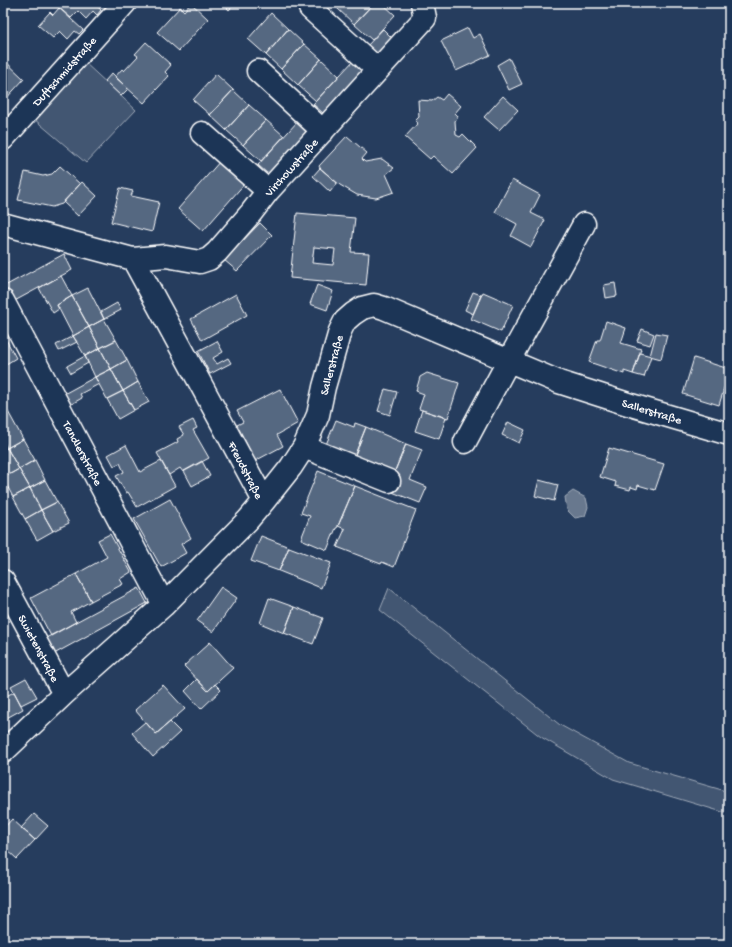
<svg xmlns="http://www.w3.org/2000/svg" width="732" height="947" font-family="'Gochi Hand',sans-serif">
<rect width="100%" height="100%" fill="#263d5e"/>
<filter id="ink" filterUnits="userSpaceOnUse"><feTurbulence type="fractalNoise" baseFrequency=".025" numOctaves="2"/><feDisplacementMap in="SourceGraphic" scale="8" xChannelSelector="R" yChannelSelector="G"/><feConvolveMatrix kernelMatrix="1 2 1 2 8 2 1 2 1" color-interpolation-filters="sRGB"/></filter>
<g filter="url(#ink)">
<!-- green -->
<path fill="#425672" stroke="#a0aab8" d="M84 62 136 110 86 163 34 119Z
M389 588 560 725 629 763 729 792V814L613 779 541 737 380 610Z"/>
<!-- water -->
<path fill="#67788e" stroke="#a4aebb" d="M573 491 586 498 588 507 585 516 575 518 567 510 565 497Z"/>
<!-- building -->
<path fill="#556781" stroke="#fff" fill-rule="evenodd" d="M58 3H94L101 10 97 15 93 11 86 19 78 11 71 18 56 5Z
M191 3 208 19 179 51 157 32 180 7 184 11Z
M222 3H236L229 10Z
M342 3H374L354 24 337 8Z
M374 3H382L395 15 372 40 354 24Z
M59 8 83 30 79 34 75 31 68 39 60 31 53 38 38 25 50 12 53 15Z
M271 13 288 29 266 55 248 39Z
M468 28 473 38 480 34 490 55 456 71 441 41Z
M288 29 304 44 281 69 266 55Z
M383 29 393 39 376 57 366 47Z
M146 42 171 65 165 72 169 76 144 103 115 77 122 69 124 71 138 56 135 54Z
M304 44 321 59 298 85 281 69Z
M509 58 522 84 509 90 497 65Z
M3 59 24 79 3 102Z
M321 59 339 76 316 101 298 85Z
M354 60 365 70 324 114 313 104Z
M112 73 128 89 121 96 105 81Z
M216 74 233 90 210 115 193 100Z
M233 90 249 105 226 130 210 115Z
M447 94 461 106 455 113 458 116 455 121 456 135 460 137 463 134 477 148 453 174 433 156 430 159 405 137 418 123 415 121 419 117 418 100 432 101 437 97 442 100Z
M503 96 518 110 499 130 484 117Z
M249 105 266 120 243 145 226 130Z
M266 120 284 136 261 161 243 145Z
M298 121 309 131 269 175 258 165Z
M347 136 367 153 362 159 365 162 382 159 394 168 386 174 394 192 376 198 357 195 340 185 320 168 319 166Z
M221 160 246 182 203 231 178 209Z
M60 166 80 184 62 204 52 207 18 200 25 172 43 176 52 174Z
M320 168 337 183 330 192 313 176Z
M512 180 540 195 531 213 545 220 531 247 511 236 517 224 495 212Z
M82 182 97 196 78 216 63 202Z
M120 188 133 191 131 196 159 202 152 232 111 222Z
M297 213 355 218 351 252 369 253 366 285 290 278ZM314 247 335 249 333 265 312 263Z
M260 223 272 235 237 271 224 260Z
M64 254 72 270 9 304 3 293V287Z
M61 276 72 296 57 305 59 309 53 313 39 288Z
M615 283 617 296 606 298 604 285Z
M317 285 333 291 327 310 310 304Z
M88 288 104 319 89 327 72 296Z
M473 292 481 295 473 314 465 310Z
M483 292 513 305 501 332 471 319Z
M236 294 247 315 202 340 191 319Z
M72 296 89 327 73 336 57 305Z
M117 303 121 310 104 319 101 312Z
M104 319 116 340 100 348 89 327Z
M606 321 626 328 621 343 641 349 633 374 624 371V374L589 362 597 340H600Z
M89 327 100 348 85 356 73 336Z
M642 329 654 334 650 345 637 341Z
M656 333 667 335 661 359 650 356Z
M3 334 16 358 3 366Z
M73 336 77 342 59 351 56 345Z
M116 340 127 360 111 369 100 348Z
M217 341 223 352 213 358 217 364 228 358 231 363 210 374 198 351Z
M100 348 111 369 95 377 85 356Z
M640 353 651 356 644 377 633 374Z
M85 356 88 363 71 373 67 366Z
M694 358 729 369V373L719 405 683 394Z
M127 360 138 382 123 391 111 369Z
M111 369 123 391 107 399 95 377Z
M427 373 459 383 448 418 419 409 424 394 416 391 420 377Z
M729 373V393L723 391Z
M95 377 99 384 80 394 82 398 68 406 62 395Z
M138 382 149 402 134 410 123 391Z
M280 389 298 423 277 435 283 446 255 461 237 425 243 422 237 411Z
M385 389 397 392 390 415 378 411Z
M123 391 134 410 118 419 107 399Z
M6 408 23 439 7 448 3 440V410Z
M422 410 446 418 439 439 415 431Z
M193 420 197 428 193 430 209 458 183 472 180 468 169 475 157 453 178 442 177 439 184 435 179 427Z
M336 420 354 427 355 423 366 427 352 462 325 447Z
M508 422 525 430 519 443 502 435Z
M366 427 406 444 392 478 352 462Z
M23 439 35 460 19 469 7 448Z
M406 444 422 450 410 480 427 487 420 503 387 490Z
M126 445 140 472 161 461 175 486 137 507 128 492 126 493 116 476 124 472 120 463 114 466 108 455Z
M7 448 19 469 3 478V450Z
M609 448 664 464 655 490 638 485 637 489 631 487 630 490 615 486 616 482 600 477Z
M35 460 45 480 30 488 19 469Z
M202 461 210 476 192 486 184 471Z
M19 469 30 488 13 497 3 478Z
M318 471 355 486 338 526 337 528H336L327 550 301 539 310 516 301 513Z
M45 480 57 502 41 510 30 488Z
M539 480 558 485 554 501 535 496Z
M355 486 416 510 394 567 382 562 381 564 337 547 345 529 338 526Z
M30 488 41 510 25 519 13 497Z
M170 499 191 538 181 544 186 553 161 567 134 519Z
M57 502 69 523 53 531 41 510Z
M41 510 53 531 37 540 25 519Z
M110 534 131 572 120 579 123 584 91 601 76 574 107 557 98 540Z
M261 536 289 547 279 571 251 561Z
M289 547 331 563 321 588 279 571Z
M76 574 91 601 71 612 76 622 51 636 31 598Z
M221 587 237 598 213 632 197 621Z
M139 588 147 603 54 654 46 638Z
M269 598 294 607 284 633 260 623Z
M294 607 323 618 313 644 284 633Z
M210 642 233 668 208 691 184 666Z
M26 678 37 697 21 705 11 686Z
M197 679 208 691 215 684 221 690 201 709 185 691Z
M163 685 185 709 156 734 135 710Z
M14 692 23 709 3 720V696L4 697Z
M145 722 156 734 170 722 180 732 153 757 132 733Z
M34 814 48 826 35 840 21 828Z
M12 819 35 840 17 859 3 846V829Z"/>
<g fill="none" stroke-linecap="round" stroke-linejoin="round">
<!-- minor casing -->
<g stroke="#fff" stroke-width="25">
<path id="minor" d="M310 8 378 70
M258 71 323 131
M202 133 268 191
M3 139 125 3
M3 224 133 259 264 501 248 520 164 605 64 694 3 752
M133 259 166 256 200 262 209 259 217 252 251 213 268 191 425 18 422 3
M3 301 164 605
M465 442 509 360 584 224
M304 447 389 481
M264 501 291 467 304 447 318 415 324 387 340 331 345 321 353 314 362 308 374 305 384 308 559 382 631 405 729 434
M3 581 64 694"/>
</g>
<!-- minor -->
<use href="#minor" stroke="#1d3557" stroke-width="22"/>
</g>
</g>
<g text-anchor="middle" stroke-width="4" stroke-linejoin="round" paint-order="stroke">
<!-- street labels -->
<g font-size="12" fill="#fff" stroke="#1d3557">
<text transform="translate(64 71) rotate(-48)" y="4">Duftschmidstraße</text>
<text transform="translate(291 167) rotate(-48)" y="4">Virchowstraße</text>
<text transform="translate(331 365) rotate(-75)" y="4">Sallerstraße</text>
<text transform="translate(652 411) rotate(17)" y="4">Sallerstraße</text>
<text transform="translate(83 453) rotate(62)" y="4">Tandlerstraße</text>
<text transform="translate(246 470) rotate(63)" y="4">Freudstraße</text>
<text transform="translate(39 648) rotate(62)" y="4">Swietenstraße</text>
</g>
</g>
<!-- margin -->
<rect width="732" height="947" fill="none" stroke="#1d3557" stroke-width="16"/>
<rect x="8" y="8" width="716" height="931" fill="none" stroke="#fff" stroke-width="1.5" filter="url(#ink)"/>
</svg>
